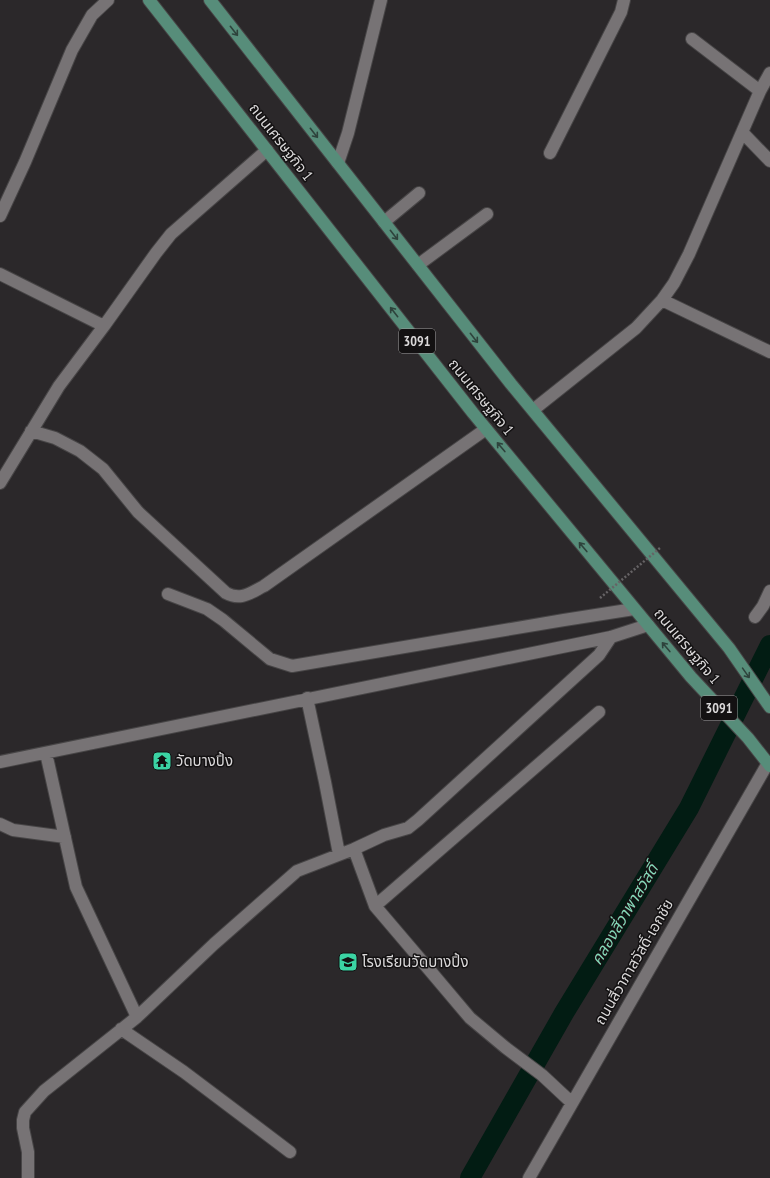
<svg xmlns="http://www.w3.org/2000/svg" width="770" height="1178" font-family="'PT Sans Narrow','Noto Sans Thai',sans-serif">
<rect width="100%" height="100%" fill="#2b282a"/>
<g fill="none" stroke-linecap="round" stroke-linejoin="round">
<!-- canal -->
<path stroke="#021c13" stroke-width="20" d="M470 1178 564 1013 689 808 770 645"/>
<!-- minor casing -->
<g stroke="#474546" stroke-width="14">
<path id="minor" d="M692 39 760 91
M742 132 770 161
M550 153 621 12 624 0
M338 163 348 133 381 0
M0 216 25 162 72 50 92 15 108 0
M384 222 419 193
M418 265 487 214
M0 274 104 326
M662 300 770 352
M533 410 636 328 662 300 674 283 689 254 760 91 770 73
M31 431 55 438 80 451 103 469 138 512 226 593C241 601 250 593 264 586L486 429
M0 483 59 386 104 326 156 253 171 234 267 150
M168 594 207 609 223 620 270 659 292 666 564 620 634 609
M755 617 763 606 770 591
M307 698 325 782 339 854
M46 753 76 887 137 1017
M0 762 611 637 648 625
M0 824 13 830 65 837
M354 849 375 906 432 973 470 1018 506 1048 542 1075 572 1103
M375 906 599 712
M121 1029 184 1072 290 1152
M28 1178V1152L23 1128V1120L25 1112 44 1091 137 1017 214 944 297 871 354 849 384 835 408 828 418 820 599 655 611 637
M529 1178 768 763"/>
</g>
<!-- major casing -->
<g stroke="#474546" stroke-width="14">
<path id="major" d="M149 0 473 413 691 677 748 738 770 766
M210 0 511 384 729 648 770 707"/>
</g>
<!-- minor -->
<use href="#minor" stroke="#777375" stroke-width="12"/>
<!-- major -->
<use href="#major" stroke="#578d7a" stroke-width="12"/>
<!-- path-bridge -->
<path stroke="#666365" stroke-width="2.5" stroke-dasharray="2 2" stroke-linecap="butt" d="M600 598 660 548"/>
</g>
<!-- one-way arrows -->
<defs><path id="oneway-shaft" d="M-6 0H5M1.5-3L5.5 0L1.5 3" fill="none" stroke-width="1.6" stroke-linecap="round" stroke-linejoin="round"/></defs>
<g stroke="#2e433c">
<use href="#oneway-shaft" transform="translate(234 31) rotate(52)"/>
<use href="#oneway-shaft" transform="translate(314 133) rotate(52)"/>
<use href="#oneway-shaft" transform="translate(394 235) rotate(52)"/>
<use href="#oneway-shaft" transform="translate(394 312) rotate(-128)"/>
<use href="#oneway-shaft" transform="translate(474 338) rotate(52)"/>
<use href="#oneway-shaft" transform="translate(501 447) rotate(-130)"/>
<use href="#oneway-shaft" transform="translate(583 547) rotate(-130)"/>
<use href="#oneway-shaft" transform="translate(666 647) rotate(-130)"/>
<use href="#oneway-shaft" transform="translate(746 673) rotate(55)"/>
</g>
<!-- icons -->
<defs>
<g id="temple-square" transform="scale(1)"><rect x="-9" y="-9" width="18" height="18" rx="4" fill="#3bd4a4" stroke="#131112"/><path d="M0-6L5-2H3V0L6.5 2.5H4V6H1.5V3h-3V6H-4V2.5H-6.5L-3 0V-2H-5Z" fill="#111"/></g>
<g id="school-square" transform="scale(1)"><rect x="-9" y="-9" width="18" height="18" rx="4" fill="#3bd4a4" stroke="#131112"/><path d="M0-5L7-2L0 1L-7-2ZM-4 1L0 2.5L4 1V4Q0 6-4 4Z" fill="#111"/></g>
</defs>
<g fill-rule="evenodd">
<use href="#temple-square" x="162" y="761"/>
<use href="#school-square" x="348" y="962"/>
</g>
<g text-anchor="middle" stroke-width="3" stroke-linejoin="round" paint-order="stroke">
<!-- shield labels -->
<g fill="#131112" stroke="#9e9c9d" stroke-width="1">
<rect x="399" y="329" width="36" height="24" rx="3"/>
<rect x="701" y="696" width="36" height="24" rx="3"/>
</g>
<g font-size="14" font-weight="bold" fill="#dad8d9">
<text x="417" y="346">3091</text>
<text x="719" y="713">3091</text>
</g>
<!-- street labels -->
<g font-size="15" fill="#dad8d9" stroke="#131112">
<text transform="translate(281 142) rotate(52)" y="5">ถนนเศรษฐกิจ 1</text>
<text transform="translate(481 397) rotate(51)" y="5">ถนนเศรษฐกิจ 1</text>
<text transform="translate(687 646) rotate(50)" y="5">ถนนเศรษฐกิจ 1</text>
<text transform="translate(634 962) rotate(-60)" y="5">ถนนสี่วาภาสวัสดิ์-เอกชัย</text>
</g>
<!-- poi labels -->
<g font-size="15" fill="#dad8d9" stroke="#131112" text-anchor="start">
<text x="176" y="766">วัดบางปิ้ง</text>
<text x="362" y="967">โรงเรียนวัดบางปิ้ง</text>
</g>
<!-- water labels -->
<g font-size="16" font-style="italic" fill="#85d8b8" stroke="#131112">
<text transform="translate(624 914) rotate(-59)" y="6">คลองสี่วาพาสวัสดิ์</text>
</g>
</g>
</svg>
